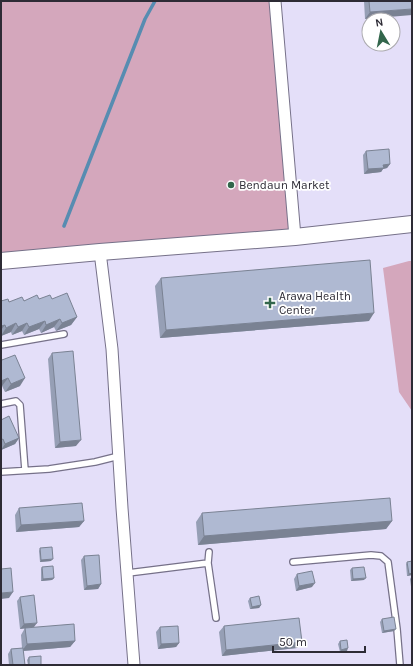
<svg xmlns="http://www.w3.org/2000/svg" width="413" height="666" font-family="Karla,sans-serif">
<rect width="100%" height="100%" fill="#e4dff9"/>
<!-- green -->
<path fill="#d4a7bc" d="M1 1H275L295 237 1 261Z
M409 261H412V411L399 392 383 268Z"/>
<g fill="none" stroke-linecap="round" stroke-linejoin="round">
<!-- stream -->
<path stroke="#578cb1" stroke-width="3.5" d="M64 226 145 19 155 1"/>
<!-- lane casing -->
<g stroke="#767189" stroke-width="8">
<path id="lane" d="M1 345 64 334
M1 404 16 401 20 405 25 470
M1 472 49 469 95 462 119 456
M209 552 208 563 216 618
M293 562 371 555 381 556 388 562 397 629 400 665
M128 573 208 563"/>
</g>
<!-- street casing -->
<g stroke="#767189" stroke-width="13">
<path id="street" d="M275 1 295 237
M100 252 112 349 122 508 134 665"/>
</g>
<!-- secondary casing -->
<g stroke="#767189" stroke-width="18">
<path id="secondary" d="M1 261 100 252 295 237 412 224"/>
</g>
<!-- lane -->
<use href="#lane" stroke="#fff" stroke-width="5.5"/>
<!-- street -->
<use href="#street" stroke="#fff" stroke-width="11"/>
<!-- secondary -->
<use href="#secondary" stroke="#fff" stroke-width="16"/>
</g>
<!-- wall -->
<path fill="#969fb5" d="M364 1H412L365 19Z
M366 151 390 164 387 168 383 169 381 172 364 174 363 155Z
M161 278 369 321 160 338 155 286Z
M39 299H52L77 317 71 325 56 331 54 327 41 333 39 329 24 335 22 331 12 335 11 332 1 336V301L9 302Z
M52 353 76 446 55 448 48 359Z
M1 357 2 360 20 386 5 392 2 386 1 387Z
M1 420 19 438 15 444 1 450Z
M19 508 84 521 79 527 16 532 15 515Z
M202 513 392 521 386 529 198 545 196 522Z
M40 548 51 561 40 562 39 551Z
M84 556 101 584 98 589 84 590 81 560Z
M412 561V575L407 576 406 564 407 562Z
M42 567 54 578 52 580 41 581V569Z
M352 568 364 580 351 581 350 570Z
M297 574 312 587 296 591 294 579Z
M412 576V594L410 579Z
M20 597 34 627 20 629 17 601Z
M250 598 261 605 259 608 250 609 248 601Z
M382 619 394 631 382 633 380 622Z
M224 626 297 648 222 656 219 632Z
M160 627 179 643 176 647 158 649 156 632Z
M25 628 75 641 70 647 23 651 25 665H9L8 654 11 649 22 648 21 635Z
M340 641 347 651 340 652 338 644Z
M29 657 41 665H28L27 660Z"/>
<!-- shaded-wall -->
<path fill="#7a8293" d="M412 9V15L365 19 370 12Z
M390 164 387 168 383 169 381 172 364 174 368 169 383 165Z
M374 313 369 321 160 338 166 330Z
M77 317 71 325 56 331 62 323Z
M60 319 54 327 41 333 46 325Z
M45 321 39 329 24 335 29 327Z
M16 323 11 332 1 336 6 328Z
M27 323 22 331 12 335 18 327Z
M5 325 1 330V326Z
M8 378 2 386 1 387V381Z
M25 378 20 386 5 392 11 384Z
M19 438 15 444 1 450 5 444Z
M81 440 76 446 55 448 60 442Z
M84 521 79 527 16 532 21 525Z
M392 521 386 529 198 545 204 536Z
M53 559 51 561 40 562 41 560Z
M412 573V575L407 576 409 574Z
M54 578 52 580 41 581 43 579Z
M366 578 364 580 351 581 353 579Z
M315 583 312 587 296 591 299 586Z
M101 584 98 589 84 590 87 586Z
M13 592 9 598 1 599V593Z
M261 605 259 608 250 609 252 607Z
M37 623 34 627 20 629 24 624Z
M396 629 394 631 382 633 384 631Z
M75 641 70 647 22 651 27 644Z
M302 642 297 648 222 656 226 650Z
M179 643 176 647 158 649 161 644Z
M348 648 347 651 340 652 341 650Z"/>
<!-- building -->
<path fill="#afb9d2" stroke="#7a8293" d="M369 1H412V9L370 12Z
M389 149 390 164 383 165 384 168 368 169 366 151Z
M370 260 374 313 166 330 161 278Z
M67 293 77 317 62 323 60 319 46 325 45 321 29 327 27 323 18 327 16 323 6 328 5 325 1 326V301L8 299 9 302 22 297 24 301 37 295 39 299 50 295 52 299Z
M73 351 81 440 60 442 52 353Z
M15 355 25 378 11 384 8 378 1 381V357L2 360Z
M9 416 19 438 5 444 3 439 1 440V420Z
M390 498 392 521 204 536 202 513Z
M82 503 84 521 21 525 19 508Z
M52 547 53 559 41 560 40 548Z
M99 555 101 584 87 586 84 556Z
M412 561V573L409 574 407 562Z
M53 566 54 578 43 579 42 567Z
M364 567 366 578 353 579 352 568Z
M11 568 13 592 1 593V569Z
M312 571 315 583 299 586 297 574Z
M34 595 37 623 24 624 20 597Z
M259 596 261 605 252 607 250 598Z
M394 617 396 629 384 631 382 619Z
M299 618 302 642 226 650 224 626Z
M74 624 75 641 27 644 25 628Z
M178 626 179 643 161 644 160 627Z
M347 640 348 648 341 650 340 641Z
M23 648 25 665H13L11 649Z
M41 656V665H29V657Z"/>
<!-- markers -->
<g fill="#32664b" stroke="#fff" stroke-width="1.5">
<circle cx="231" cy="185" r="4"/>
<path d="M268 297h4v4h4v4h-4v4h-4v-4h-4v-4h4z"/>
</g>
<g text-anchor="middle" stroke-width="3.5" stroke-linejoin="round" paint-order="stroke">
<!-- poi labels -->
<g font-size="12" fill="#2d2b35" stroke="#fff" text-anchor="start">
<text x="239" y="189">Bendaun Market</text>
<text x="279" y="300">Arawa Health<tspan x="279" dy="14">Center</tspan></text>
</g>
</g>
<!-- border -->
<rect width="413" height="666" fill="none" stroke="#2d2b35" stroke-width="4"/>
<!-- north arrow -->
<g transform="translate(381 32) rotate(350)"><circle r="19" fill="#ffffff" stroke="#abaaae"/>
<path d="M0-3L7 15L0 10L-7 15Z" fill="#32664b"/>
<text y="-6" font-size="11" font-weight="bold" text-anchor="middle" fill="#2d2b35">N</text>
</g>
<!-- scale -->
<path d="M273 646v6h92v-6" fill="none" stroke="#2d2b35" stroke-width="2"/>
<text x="279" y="646" font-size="12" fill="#2d2b35" stroke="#ffffff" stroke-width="3" paint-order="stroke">50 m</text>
</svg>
